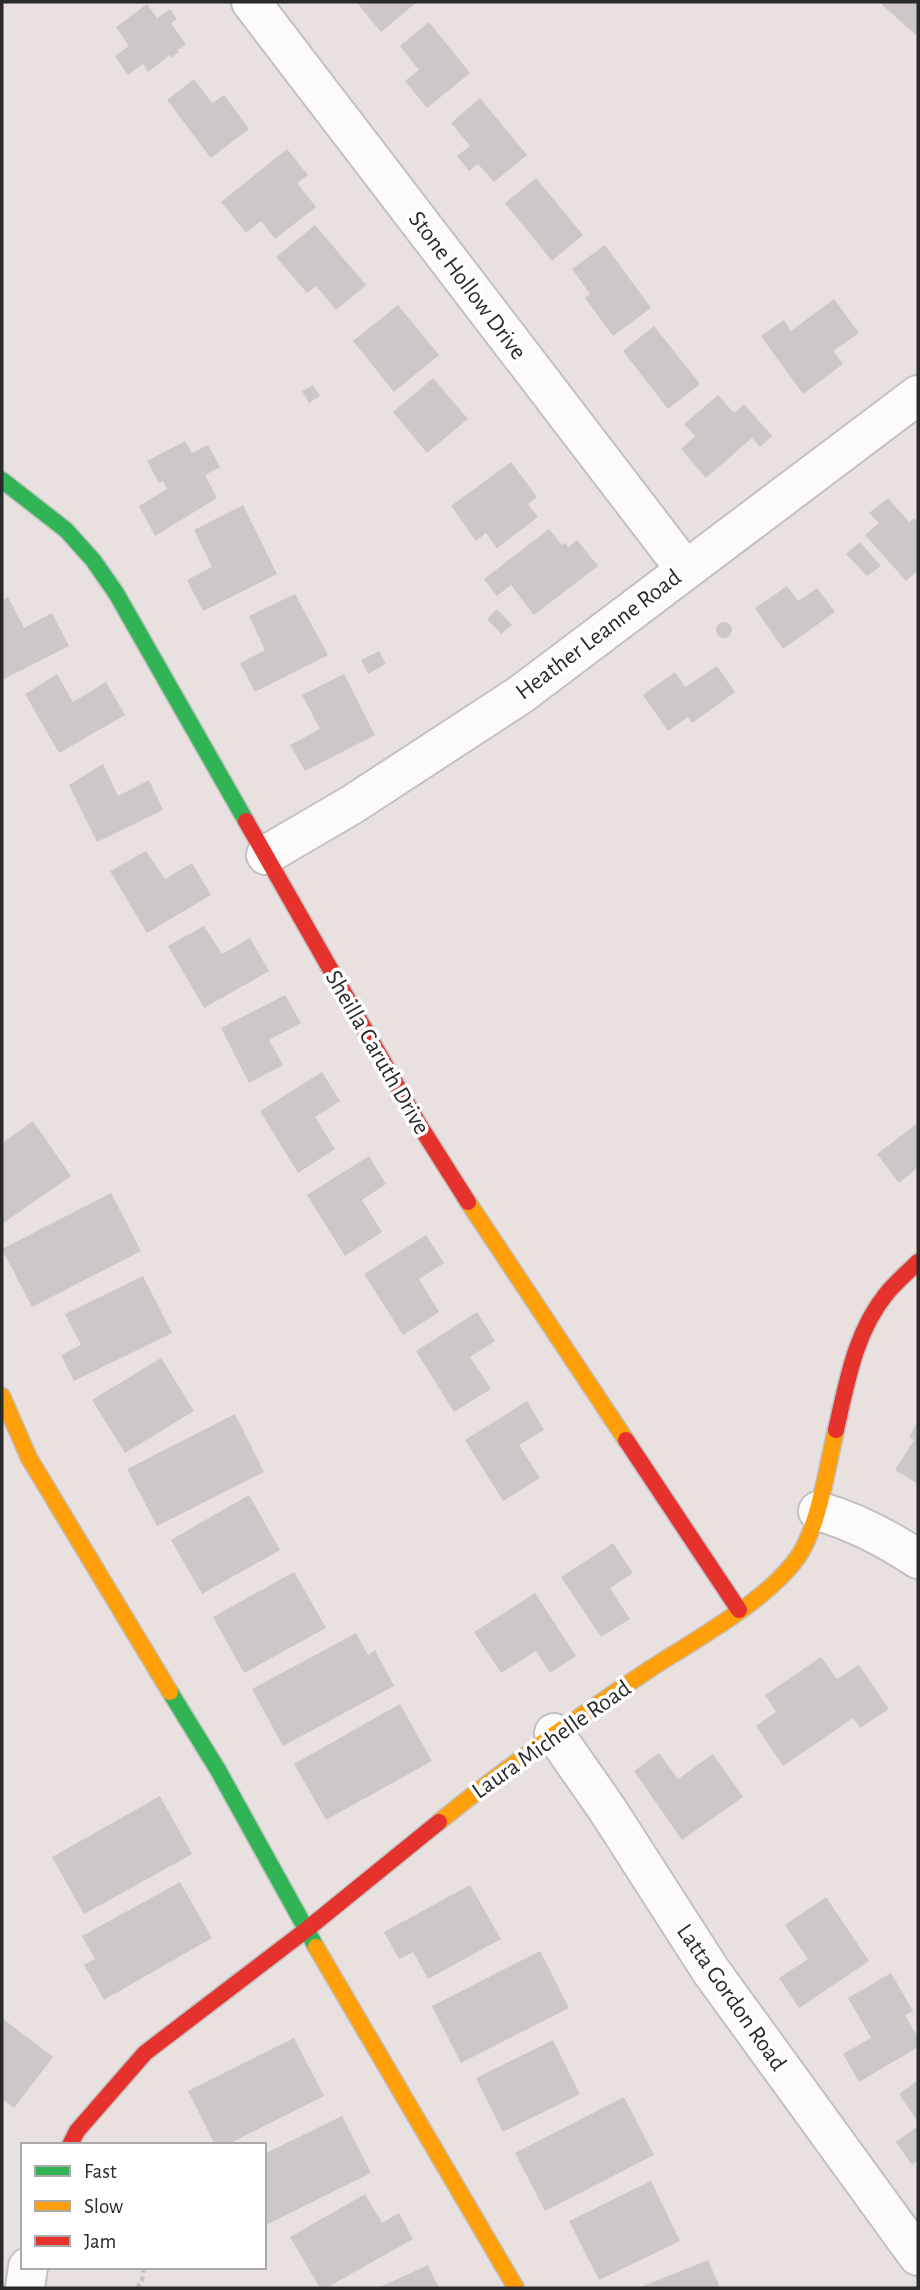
<svg xmlns="http://www.w3.org/2000/svg" width="920" height="2290" font-family="'Alegreya Sans',sans-serif">
<rect width="100%" height="100%" fill="#e8e1e0"/>
<!-- building -->
<path fill="#cdc8c7" d="M356 2H417L381 32Z
M879 2H918V32L916 35Z
M147 4 157 18 170 9 177 19 171 23 186 45 177 50 179 52 171 58 170 55 148 72 143 64 128 75 115 56 129 46 116 27Z
M429 22 470 73 427 108 405 81 419 70 400 46Z
M194 79 212 103 224 95 249 129 211 158 167 100Z
M480 98 527 155 494 182 478 164 469 171 457 156 470 146 451 123Z
M287 149 308 175 297 183 316 207 275 239 261 221 246 233 221 202Z
M536 178 583 235 552 261 505 203Z
M315 225 366 285 336 310 316 286 307 293 276 257Z
M605 245 651 308 613 336 585 298 590 294 572 269Z
M834 299 859 333 833 351 843 364 803 394 761 336 784 320 791 331Z
M398 305 439 355 394 392 353 341Z
M654 326 700 384 668 409 623 351Z
M433 378 468 419 427 453 393 412Z
M313 385 320 396 309 403 302 391Z
M718 395 734 413 744 404 772 436 760 447 752 438 706 478 681 449 695 436 684 424Z
M185 441 192 453 208 445 220 467 205 475 217 498 155 536 139 506 167 489 163 481 159 483 147 461Z
M511 462 537 497 528 504 538 517 497 548 486 533 476 541 451 506Z
M888 498 909 522 914 518 918 524V570L906 581 865 535 879 523 869 513Z
M243 505 277 574 203 611 187 580 212 567 194 530Z
M549 529 562 545 566 543 568 547 577 540 598 566 534 615 511 585 497 596 484 579Z
M860 542 881 566 867 576 846 554Z
M787 586 798 601 817 588 835 612 783 649 755 608Z
M295 594 328 655 255 692 240 663 265 650 249 616Z
M8 597 24 628 52 613 69 646 2 680V601Z
M497 609 512 625 501 634 487 619Z
M716 630a8 8 0 1 1 16 0a8 8 0 1 1-16 0Z
M379 651 386 664 368 674 361 660Z
M717 666 735 692 692 723 688 717 668 731 643 695 675 672 685 687Z
M57 674 73 702 106 682 125 715 59 753 25 694Z
M344 674 375 735 305 771 290 745 320 729 302 695Z
M103 764 118 796 149 780 163 810 97 842 69 785Z
M146 851 165 879 192 863 211 895 147 933 110 871Z
M204 926 222 954 250 938 269 971 204 1008 168 946Z
M285 995 301 1023 269 1040 283 1065 249 1083 221 1028Z
M322 1072 340 1101 315 1117 335 1149 298 1173 260 1111Z
M33 1121 71 1176 2 1224V1143Z
M918 1123V1167L899 1183 877 1154Z
M369 1156 386 1184 362 1200 382 1232 345 1256 307 1195Z
M111 1193 141 1251 32 1307 2 1249Z
M426 1235 444 1263 419 1279 439 1312 403 1335 364 1274Z
M143 1276 172 1333 74 1381 61 1355 81 1345 65 1314Z
M477 1312 495 1341 470 1357 491 1389 454 1412 416 1351Z
M161 1358 194 1411 125 1453 92 1400Z
M527 1401 544 1430 519 1445 540 1478 503 1501 465 1440Z
M235 1414 264 1472 157 1526 127 1469Z
M918 1421V1484L895 1470 914 1440 909 1437Z
M249 1495 280 1550 202 1594 171 1540Z
M613 1543 633 1573 610 1588 630 1619 601 1637 561 1577Z
M294 1572 326 1628 244 1673 213 1617Z
M535 1593 576 1656 550 1673 536 1651 501 1673 474 1632Z
M356 1633 368 1655 375 1650 394 1686 283 1746 252 1689Z
M821 1657 837 1679 859 1665 889 1709 860 1728 853 1718 783 1766 756 1726 776 1712 765 1695Z
M400 1704 432 1761 326 1820 294 1764Z
M659 1753 678 1779 713 1754 743 1797 682 1840 634 1771Z
M160 1796 192 1854 84 1914 52 1857Z
M180 1882 212 1938 104 2000 84 1965 95 1959 82 1936Z
M470 1885 501 1939 428 1979 413 1952 399 1959 384 1932Z
M826 1897 869 1961 799 2008 779 1978 808 1959 785 1925Z
M540 1951 569 2008 461 2063 432 2006Z
M891 1973 913 2011 905 2015 918 2038V2047L859 2082 843 2054 871 2038 848 1998Z
M2 2018 53 2057 14 2108 2 2099Z
M294 2038 324 2096 227 2145H215L188 2091Z
M553 2040 580 2094 503 2132 476 2078Z
M918 2080V2122L899 2094Z
M624 2097 654 2155 545 2211 515 2153Z
M342 2116 371 2173 264 2226V2154Z
M918 2126V2160L912 2165 896 2142Z
M651 2181 680 2241 599 2280 569 2221Z
M365 2194 382 2223 399 2213 413 2239 326 2288H320L290 2237Z
M708 2260 720 2288H638Z
M428 2265 439 2288H378Z"/>
<g fill="none" stroke-linecap="round" stroke-linejoin="round">
<!-- street casing -->
<g stroke="#c2c1c1" stroke-width="42">
<path id="street" d="M251 2 685 569
M266 855 353 804 520 695 918 395
M818 1511C853 1521 888 1539 918 1559
M554 1733 607 1809 711 1971 918 2256
M25 2288 28 2267"/>
</g>
<!-- fast casing -->
<g stroke="#c2c1c1" stroke-width="19">
<path id="fast" d="M2 480 66 530 93 560 116 593 246 821
M170 1692 218 1770 316 1947"/>
</g>
<!-- slow casing -->
<g stroke="#c2c1c1" stroke-width="19">
<path id="slow" d="M468 1202 626 1440
M2 1396 29 1458 170 1692
M439 1822C506 1767 578 1717 650 1669 696 1639 767 1601 798 1557 819 1526 827 1467 836 1430
M316 1947 516 2288"/>
</g>
<!-- jam casing -->
<g stroke="#c2c1c1" stroke-width="19">
<path id="jam" d="M246 821 418 1123 468 1202
M836 1430C847 1382 855 1332 887 1293 896 1282 908 1272 918 1262
M626 1440 739 1610
M70 2145 77 2131 145 2053 306 1930 439 1822"/>
</g>
<!-- path -->
<path stroke="#c5c4c4" stroke-width="4.5" stroke-dasharray="5 3.5" stroke-linecap="butt" d="M137 2288 142 2281 144 2267"/>
<!-- street -->
<use href="#street" stroke="#fcfafa" stroke-width="38"/>
<!-- fast -->
<use href="#fast" stroke="#30b455" stroke-width="16"/>
<!-- slow -->
<use href="#slow" stroke="#ff9f0a" stroke-width="16"/>
<!-- jam -->
<use href="#jam" stroke="#e5322d" stroke-width="16"/>
</g>
<g text-anchor="middle" stroke-width="7" stroke-linejoin="round" paint-order="stroke">
<!-- street labels -->
<g font-size="24" fill="#2a2a2a" stroke="#fff">
<text transform="translate(468 285) rotate(53)" y="8">Stone Hollow Drive</text>
<text transform="translate(598 634) rotate(-37)" y="8">Heather Leanne Road</text>
<text transform="translate(378 1052) rotate(60)" y="8">Sheilla Caruth Drive</text>
<text transform="translate(551 1739) rotate(-35)" y="8">Laura Michelle Road</text>
<text transform="translate(732 1997) rotate(55)" y="8">Latta Gordon Road</text>
</g>
</g>
<!-- border -->
<rect width="920" height="2290" fill="none" stroke="#2a2a2a" stroke-width="7"/>
<!-- legend -->
<rect x="21" y="2143" width="245" height="126" fill="#ffffff" stroke="#aaaaaa" stroke-width="2"/>
<rect x="35" y="2166" width="35" height="10" fill="#30b455" stroke="#aaaaaa" stroke-width="2"/>
<text x="84" y="2178" font-size="21" fill="#2a2a2a">Fast</text>
<rect x="35" y="2201" width="35" height="10" fill="#ff9f0a" stroke="#aaaaaa" stroke-width="2"/>
<text x="84" y="2213" font-size="21" fill="#2a2a2a">Slow</text>
<rect x="35" y="2236" width="35" height="10" fill="#e5322d" stroke="#aaaaaa" stroke-width="2"/>
<text x="84" y="2248" font-size="21" fill="#2a2a2a">Jam</text>
</svg>
